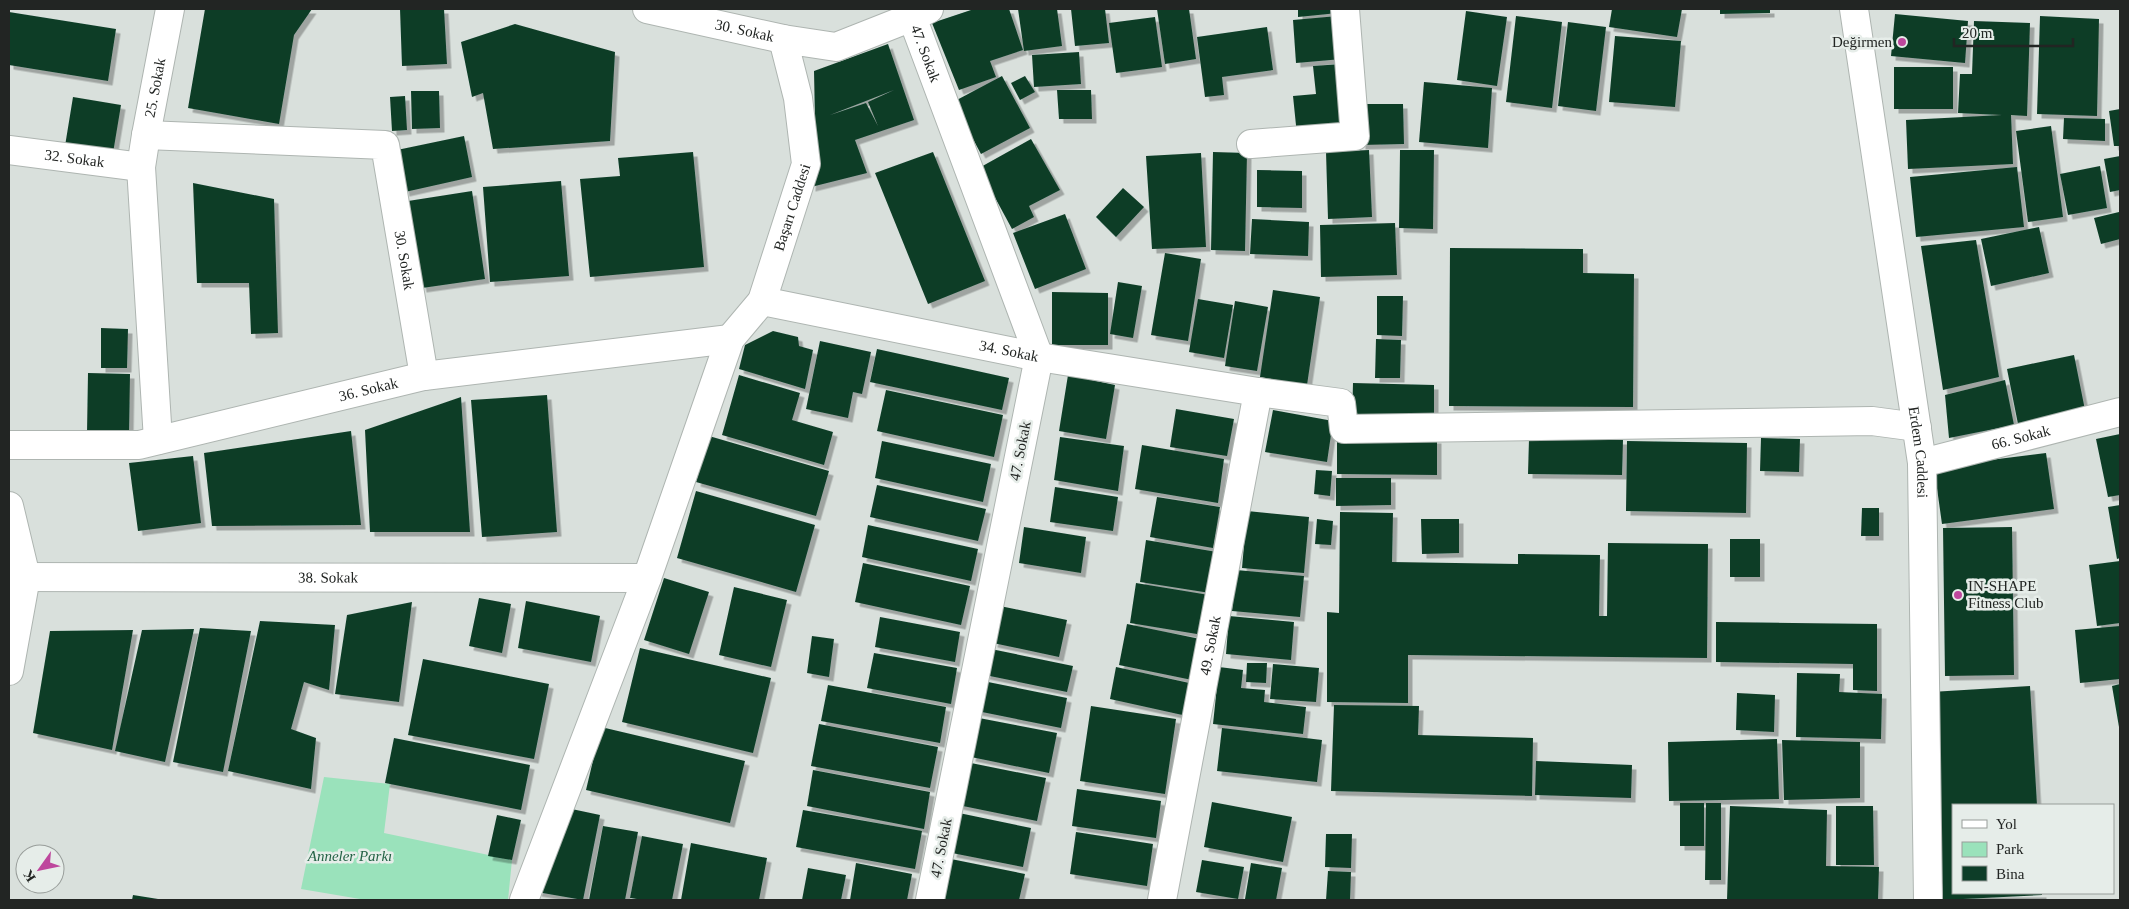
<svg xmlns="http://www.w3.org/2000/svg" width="2129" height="909" font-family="Georgia,serif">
<defs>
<filter id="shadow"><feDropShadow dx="4.5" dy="4.5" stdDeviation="0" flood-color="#0004"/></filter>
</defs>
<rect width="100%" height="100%" fill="#d9e0dc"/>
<!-- green -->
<path fill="#9ae2bb" d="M324 777 390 784 384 833 512 860 508 900H366L301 889Z"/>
<!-- building -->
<path fill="#0d3d28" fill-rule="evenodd" filter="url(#shadow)" d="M205 9H312L294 35 279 124 188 108Z
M400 9H444L447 64 402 66Z
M974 9H1009L1023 50 990 61 996 77 959 90 932 23Z
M1018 9H1057L1062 46 1024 51Z
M1071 9H1105L1109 43 1075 46Z
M1157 9H1189L1196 59 1165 64Z
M1298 9H1338V13L1298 17Z
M1612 9H1682L1677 37 1609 27Z
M1720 9H1770V13L1720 14Z
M1466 11 1507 17 1497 86 1457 80Z
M9 12 116 29 108 81 9 65Z
M1895 14 1968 21 1965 63 1891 56Z
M1338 16 1342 59 1296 63 1293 20Z
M1516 16 1562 22 1552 108 1506 102Z
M2040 16 2099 19 2097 116 2037 114Z
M1155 17 1162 67 1116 73 1109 23Z
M1974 21 2030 23 2027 116 2011 115 2013 164 1908 169 1906 120 2002 115 1958 113 1960 74H1972Z
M1568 22 1606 27 1596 111 1558 106Z
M515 24 615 52 610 141 493 149 483 93 472 97 461 42Z
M1267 27 1273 70 1222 77 1224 95 1205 97 1197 37Z
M1615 36 1681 41 1675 107 1609 102Z
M888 44 914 120 855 140 867 173 811 187 815 121 814 71ZM894 90 868 102 878 126 866 103 830 115Z
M1079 52 1081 84 1034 87 1032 55Z
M1342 64 1349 129 1297 135 1293 96 1316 94 1313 66Z
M1894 67H1953V109H1894Z
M1002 76 1030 128 981 154 953 102Z
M1025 76 1035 92 1020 100 1011 83Z
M1424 82 1492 88 1488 148 1419 142Z
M1057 90H1091L1092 119H1059Z
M411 91H439L440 128 412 129Z
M405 96 407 130 392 131 390 97Z
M73 97 121 105 113 153 65 146Z
M1360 104H1403L1404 144 1361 145Z
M2120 109V146H2114L2109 111Z
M2064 118 2105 119V141L2063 139Z
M2051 126 2063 217 2028 222 2016 131Z
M464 136 472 177 405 192 397 150Z
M1031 139 1060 190 1029 206 1034 217 1012 229 979 168Z
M1369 150 1372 217 1328 219 1326 152Z
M1400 150H1434L1433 229 1399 228Z
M693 152 704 267 590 277 580 179 620 176 618 158Z
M933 152 985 281 928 304 875 173Z
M1213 152 1247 153 1245 251 1211 250Z
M1201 153 1206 247 1152 249 1146 156Z
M2120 156V190L2110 192 2104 159Z
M2100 166 2107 208 2068 215 2060 174Z
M2017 167 2024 227 1916 237 1910 177Z
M1257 170 1302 171V208L1257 207Z
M561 181 569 276 490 282 483 187Z
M193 183 274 199 278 333 251 334 249 283H197Z
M1123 188 1144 207 1116 237 1096 217Z
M472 191 485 279 422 288 408 201Z
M2119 212 2120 239 2101 244 2094 218Z
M1065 214 1086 269 1035 289 1013 233Z
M1252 219 1309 222 1308 256 1250 254Z
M1395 223 1397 275 1321 277 1320 225Z
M2039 227 2049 273 1991 286 1981 239Z
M1976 240 1999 377 1943 390 1921 246Z
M1450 248 1583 249V273L1634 274 1633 407 1449 406Z
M1165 253 1201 259 1188 341 1151 335Z
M1118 282 1142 286 1133 338 1110 334Z
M1273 290 1320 297 1307 385 1260 377Z
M1052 292 1108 293V345H1052Z
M1377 296H1403L1402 336 1377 335Z
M1198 299 1233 305 1224 358 1189 352Z
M1235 301 1268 307 1257 371 1225 366Z
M101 328 128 329 127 368H101Z
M773 331 798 337 799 346 813 350 805 389 739 369 745 345Z
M1376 339 1401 340 1400 378H1375Z
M820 341 871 352 862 394 853 392 848 418 806 409Z
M877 349 1009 378 1002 410 870 382Z
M2074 355 2085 410 2018 424 2007 369Z
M88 373 130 374 129 434 87 433Z
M739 375 800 393 792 420 833 432 824 465 722 435Z
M1068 375 1115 385 1106 439 1059 431Z
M2005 380 2014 425 1949 438 1945 395Z
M1353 383 1434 385V423L1352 422Z
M886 390 1003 415 994 457 877 431Z
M547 395 557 532 482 537 471 400Z
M461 397 470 532H370L365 430Z
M1176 409 1234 419 1227 456 1170 447Z
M1273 410 1333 421 1327 462 1265 452Z
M351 431 361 525 212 526 204 453Z
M2120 434V495L2108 497 2096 439Z
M709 436 829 471 816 516 696 482Z
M1060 437 1124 446 1118 491 1054 480Z
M1337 438 1437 439V475L1337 474Z
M1761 438 1800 439 1799 472 1760 471Z
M1529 439 1623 440 1622 475 1528 474Z
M882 441 991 464 983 502 875 478Z
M1627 441 1747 443 1746 513 1626 511Z
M1142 445 1224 459 1218 503 1135 489Z
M2046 453 2054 509 1942 524 1934 467Z
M193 456 201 523 138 531 129 463Z
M1316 470 1332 471 1330 496 1314 494Z
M1336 478H1391V505L1336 506Z
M877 485 986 509 978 541 870 517Z
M1055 487 1118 497 1113 531 1050 522Z
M696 491 815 525 796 592 677 558Z
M1157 497 1220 507 1213 548 1150 537Z
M2120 505V558L2117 559 2108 507Z
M1862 508H1879V536H1861Z
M1247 511 1309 517 1304 573 1242 568Z
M1340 512 1393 513 1392 562 1518 564V554L1600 555 1599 616H1607L1608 543 1708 544 1707 658 1408 655V703L1327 702V612L1339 613Z
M1317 519 1333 521 1331 545 1315 544Z
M1421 519H1459V553L1422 554Z
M868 525 978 549 971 581 862 557Z
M1024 527 1086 537 1081 573 1019 563Z
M2012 527 2014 675 1945 676 1943 528Z
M1730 539H1760V577H1730Z
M1146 540 1217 552 1210 593 1140 582Z
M2120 561V623L2097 626 2089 565Z
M863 563 970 586 961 625 855 602Z
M1236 570 1304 576 1300 617 1232 611Z
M664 578 709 592 689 654 644 640Z
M1136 583 1209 595 1203 635 1130 623Z
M734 587 787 600 771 667 719 655Z
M479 598 511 604 502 653 469 646Z
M526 601 600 616 591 662 518 648Z
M412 602 399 702 335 694 347 615Z
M1000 606 1067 620 1059 657 993 643Z
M1229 616 1294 622 1291 660 1226 654Z
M880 617 960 632 955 662 875 647Z
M260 621 335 625 329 690 304 682 291 729 316 738 311 789 228 771Z
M1716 622 1877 624V691L1853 690V664L1716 662Z
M1127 624 1205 640 1197 681 1119 665Z
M2120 626V679L2080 683 2075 630Z
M200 628 251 631 223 772 173 762Z
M194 629 165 762 115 751 142 630Z
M133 630 112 750 33 733 50 631Z
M812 636 834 639 829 677 807 673Z
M640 648 771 678 753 753 622 722Z
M991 649 1073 666 1067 692 985 675Z
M874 653 957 668 951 704 867 688Z
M423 659 549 684 534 759 408 735Z
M1247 663H1267L1266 683 1246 682Z
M1273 664 1319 668 1316 702 1270 699Z
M1116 667 1194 684 1187 716 1110 699Z
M1219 667 1243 670 1241 688 1265 690 1264 702 1306 707 1303 734 1213 724Z
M1797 673 1840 674 1839 692 1882 694 1881 739 1796 737Z
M983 681 1067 698 1061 728 977 711Z
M2120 684V727H2119L2112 686Z
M828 685 946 707 940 743 821 721Z
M2030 686 2037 805H1953V893H2042V895L1943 900 1931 692Z
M1737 693 1775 695 1774 732 1736 730Z
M1334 705 1419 706 1418 735 1533 738 1532 796 1331 791Z
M1091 706 1176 719 1165 794 1080 781Z
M979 718 1057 733 1049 773 971 757Z
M819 724 938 747 930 788 811 766Z
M601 727 745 761 730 823 586 790Z
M1222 728 1322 740 1317 782 1217 771Z
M394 738 530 765 521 810 385 783Z
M1777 739 1779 799 1669 801 1668 742Z
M1782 740 1860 742V798L1784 800Z
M1536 761 1632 765 1631 798 1535 795Z
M966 762 1046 778 1037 821 958 805Z
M813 770 930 792 924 829 807 806Z
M1077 789 1161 801 1156 838 1072 826Z
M1212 802 1292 817 1283 862 1204 847Z
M1680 803H1704V846H1680Z
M1706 803H1721V880H1705Z
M1730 806 1827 810 1826 866 1879 867 1878 900H1727Z
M1836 806H1873L1874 865H1836Z
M567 808 600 815 583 900 537 892Z
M803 810 922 831 915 869 796 847Z
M959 813 1031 828 1023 867 952 853Z
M497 815 521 820 512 860 488 856Z
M603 826 638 832 625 900H589Z
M1076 832 1153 844 1147 886 1070 874Z
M1326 834H1352L1351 868 1325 867Z
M642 836 683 844 672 900H644L630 898Z
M691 843 767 858 759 900H681Z
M951 859 1025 874 1019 900H943Z
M1202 860 1244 867 1238 899 1196 892Z
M856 863 912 874 907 900H850Z
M1251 863 1282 868 1276 900 1245 899Z
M808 868 846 875 841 900H802Z
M1328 871 1351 872 1350 900H1326Z
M133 895 158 899 157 900H132Z"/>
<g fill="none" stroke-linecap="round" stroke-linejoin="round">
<!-- minor casing -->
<g stroke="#aeb5b1" stroke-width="30">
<g id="minor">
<path id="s1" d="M647 9 783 39"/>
<path id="s2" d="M912 17 1039 357 930 900"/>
<path id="s3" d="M146 135 385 145 424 376"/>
<path d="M1251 144 1355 136 1345 9"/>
<path id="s4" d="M9 150 141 167"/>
<path id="s5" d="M762 301 1039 357 1258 392 1341 403 1344 429 1872 421 1917 427"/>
<path id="s6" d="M158 440 141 167 146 135 170 9"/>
<path id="s7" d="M1922 463 2120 412"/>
<path d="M9 506 26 577 9 671"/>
<path d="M524 900 647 578"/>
<path id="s8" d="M1162 900 1258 392"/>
</g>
</g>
<!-- major casing -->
<g stroke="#aeb5b1" stroke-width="30">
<g id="major">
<path id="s9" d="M1854 9 1922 463 1928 900"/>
<path id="s10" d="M9 445H139L424 376 730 339"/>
<path id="s11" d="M9 577 647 578 730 339 762 301 806 164 798 98 783 39 836 47 912 17 929 9"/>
</g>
</g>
<!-- minor -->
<use href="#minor" stroke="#fff" stroke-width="28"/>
<!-- major -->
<use href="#major" stroke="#fff" stroke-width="28"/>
</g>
<!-- markers -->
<g fill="#be479d" stroke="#e6ede9" stroke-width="2">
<circle cx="1902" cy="42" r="5"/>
<circle cx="1958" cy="595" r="5"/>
</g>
<g text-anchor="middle" stroke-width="5" stroke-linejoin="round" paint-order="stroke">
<!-- street labels -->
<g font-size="15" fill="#222523" stroke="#e6ede9">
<text dy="5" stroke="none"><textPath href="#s1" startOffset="100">30. Sokak</textPath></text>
<text dy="5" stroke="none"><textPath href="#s2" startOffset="39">47. Sokak</textPath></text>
<text dy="5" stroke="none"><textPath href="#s6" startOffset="354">25. Sokak</textPath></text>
<text dy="5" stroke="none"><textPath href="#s4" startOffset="66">32. Sokak</textPath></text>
<text dy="5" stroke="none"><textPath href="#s11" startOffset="1039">Başarı Caddesi</textPath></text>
<text dy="5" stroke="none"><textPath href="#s3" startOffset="356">30. Sokak</textPath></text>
<text dy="5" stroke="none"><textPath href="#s5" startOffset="252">34. Sokak</textPath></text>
<text dy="5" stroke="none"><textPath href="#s10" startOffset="366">36. Sokak</textPath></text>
<text dy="5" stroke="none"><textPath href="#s7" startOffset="102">66. Sokak</textPath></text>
<text transform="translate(1020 451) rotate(-79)" y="5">47. Sokak</text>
<text dy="5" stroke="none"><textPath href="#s9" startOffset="448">Erdem Caddesi</textPath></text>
<text dy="5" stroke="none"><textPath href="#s11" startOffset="319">38. Sokak</textPath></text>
<text dy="5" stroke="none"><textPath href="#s8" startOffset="259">49. Sokak</textPath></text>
<text transform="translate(941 848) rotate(-79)" y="5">47. Sokak</text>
</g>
<!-- poi labels -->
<g font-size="15" fill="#222523" stroke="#e6ede9" text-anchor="end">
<text x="1892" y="47">Değirmen</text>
<text x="1968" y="591" text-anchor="start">IN-SHAPE<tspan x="1968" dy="17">Fitness Club</tspan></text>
</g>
<!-- park labels -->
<g font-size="15" font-style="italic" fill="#236245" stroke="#e6ede9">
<text x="350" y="861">Anneler Parkı</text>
</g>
</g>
<!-- border -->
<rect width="2129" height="909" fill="none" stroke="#222523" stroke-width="20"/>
<!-- legend -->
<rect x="1952" y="804" width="162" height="90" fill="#e6ede9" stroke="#989d9a"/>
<rect x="1962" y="820" width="25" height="8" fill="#ffffff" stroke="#989d9a"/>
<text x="1996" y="829" font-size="15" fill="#222523">Yol</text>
<rect x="1962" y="842" width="25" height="15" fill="#9ae2bb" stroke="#989d9a"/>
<text x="1996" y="854" font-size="15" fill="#222523">Park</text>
<rect x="1962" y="866" width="25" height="15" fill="#0d3d28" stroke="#989d9a"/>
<text x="1996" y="879" font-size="15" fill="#222523">Bina</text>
<!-- north arrow -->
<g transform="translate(40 869) rotate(237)"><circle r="24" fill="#e6ede9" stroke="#989d9a"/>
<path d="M0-4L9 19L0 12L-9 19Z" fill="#be479d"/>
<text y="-8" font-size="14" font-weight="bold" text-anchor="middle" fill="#222523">K</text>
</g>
<!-- scale -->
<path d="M1954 38v8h119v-8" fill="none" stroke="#222523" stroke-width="2.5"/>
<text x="1962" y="38" font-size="15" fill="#222523" stroke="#e6ede9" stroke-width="4" paint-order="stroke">20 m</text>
</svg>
